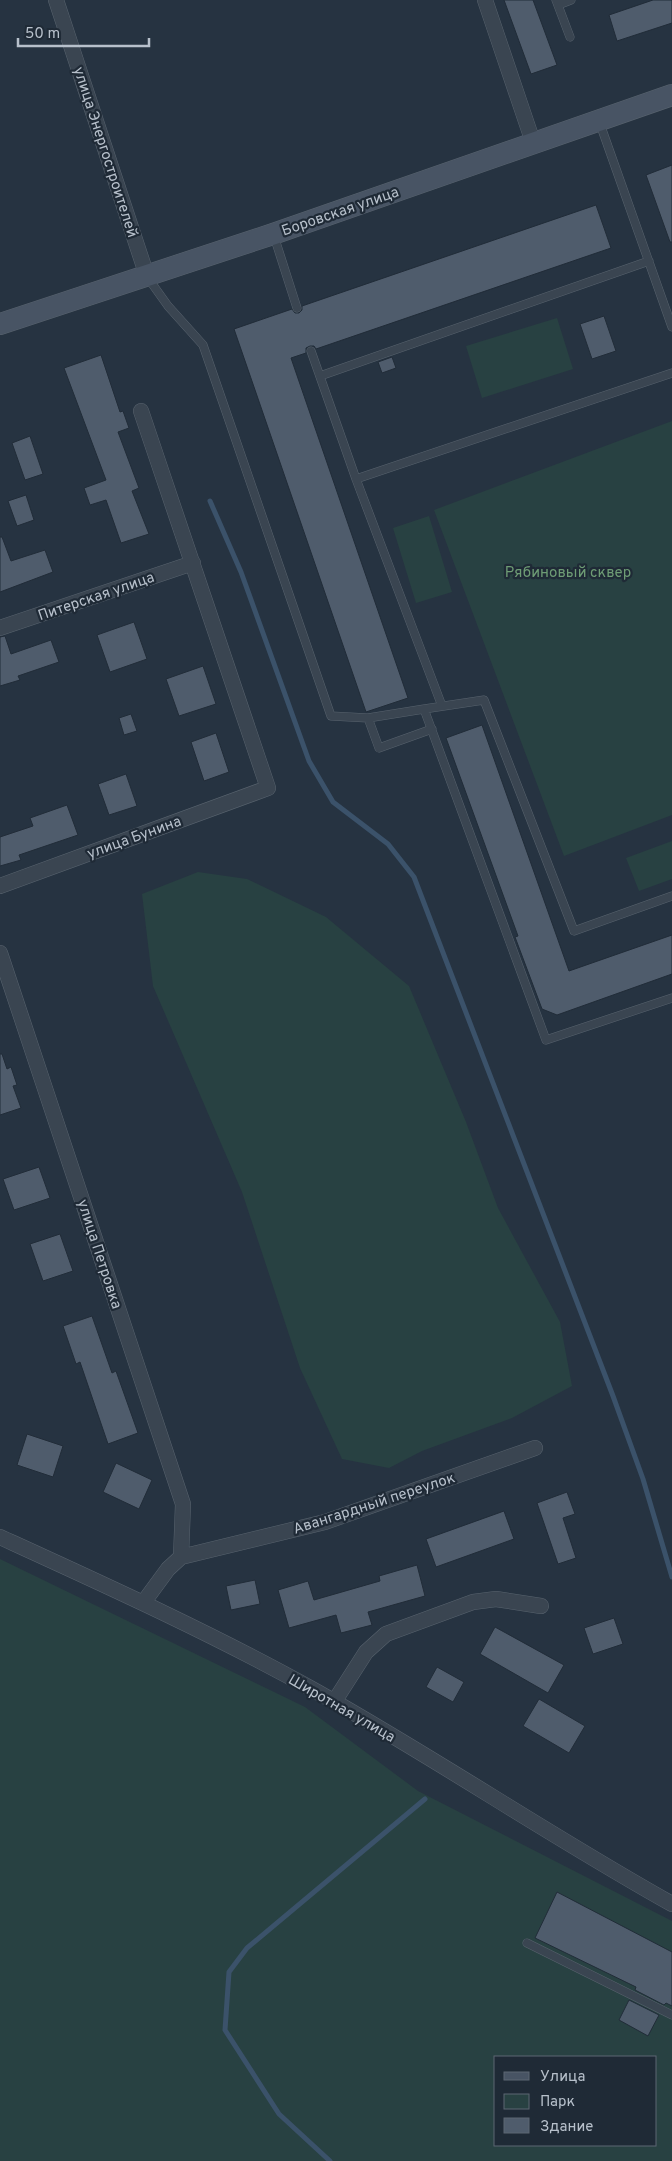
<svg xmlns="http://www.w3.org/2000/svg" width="672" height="2161" font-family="Overpass,sans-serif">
<rect width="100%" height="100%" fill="#263341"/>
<!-- green -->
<path fill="#284142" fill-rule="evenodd" d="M557 318 573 369 482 398 466 346Z
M672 421V815L564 856 434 510Z
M429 516 452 592 416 603 393 528Z
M672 841V879L639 891 626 858Z
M198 872 247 879 326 917 409 986 466 1122 498 1208 560 1322 572 1386 512 1418 422 1451 389 1468 342 1459 300 1368 242 1192 153 986 142 894Z
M0 1559 305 1707 418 1791 672 1921V2161H0ZM496 2057H656V2145H496Z"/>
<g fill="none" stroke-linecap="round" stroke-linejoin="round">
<!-- stream -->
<path stroke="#3b526a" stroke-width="5" d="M210 501 241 572 309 761 333 802 388 844 414 877 613 1396 643 1479 672 1577
M330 2161 279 2114 225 2030 229 1972 247 1948 425 1799"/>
</g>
<!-- building -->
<path fill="#4f5c6c" stroke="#212c38" d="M504 0H533L557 65 531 74Z
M653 0H672V23L617 41 609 15Z
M672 165V242H670L646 175Z
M596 205 611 248 316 349 314 346H310L306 348V353L291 358 408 698 366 712 234 329 292 309 295 313H299L302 310V306Z
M604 316 616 351 592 359 580 324Z
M101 355 120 412 123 411 129 428 118 432 139 488 132 491 149 534 121 543 106 500 90 505 84 488 106 480 64 368Z
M392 357 396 368 382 373 378 362Z
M30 436 43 474 25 480 12 443Z
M26 495 34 520 17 526 8 501Z
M0 537H2L11 561 45 550 53 572 0 592Z
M134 622 147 659 110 672 97 635Z
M5 636 11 654 51 640 59 662 18 676 20 680 0 686V637Z
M203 666 216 704 179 716 166 679Z
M131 714 137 731 124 735 119 718Z
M482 725 569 971 672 935V974L557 1015 542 1009 515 937 518 936 446 738Z
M216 733 229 772 204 781 191 742Z
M126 774 137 806 109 815 98 784Z
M67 805 78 835 19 855 21 860 0 866V837L33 826 30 818Z
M0 1054H2L7 1069 11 1067 17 1085 13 1086 21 1108 0 1115Z
M39 1167 50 1198 14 1210 3 1179Z
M60 1234 73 1271 43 1281 30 1244Z
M92 1316 112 1373 116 1371 138 1433 108 1444 80 1362 76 1364 63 1326Z
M27 1434 63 1446 53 1477 17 1465Z
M116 1463 152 1480 139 1509 103 1492Z
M567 1492 575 1514 563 1518 576 1558 558 1564 537 1503Z
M504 1511 514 1539 436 1567 426 1539Z
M417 1565 425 1596 368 1612 372 1625 341 1633 336 1615 289 1628 278 1590 308 1581 314 1600 380 1581 379 1576Z
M255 1580 260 1604 231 1610 226 1586Z
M614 1618 623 1644 593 1654 584 1628Z
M495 1627 564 1665 548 1693 480 1654Z
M437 1667 464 1682 453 1702 426 1687Z
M539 1699 585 1726 569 1753 523 1726Z
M557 1892 672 1952V2006L666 2003 664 2005 635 1990 636 1987 535 1938Z
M629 2000 659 2015 648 2036 619 2020Z"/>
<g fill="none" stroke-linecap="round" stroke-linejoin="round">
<!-- lane casing -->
<g stroke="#58636e" stroke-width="9">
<path id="lane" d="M556 0 570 37
M558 5 571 0
M599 121 672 327
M274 236 297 308
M148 278 168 306 203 345 331 716 368 718 379 748 432 729
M311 351 356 479 442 706
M320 376 649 261
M356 479 672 373
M368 718 424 709
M672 896 574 931 484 700 424 709 546 1040 672 998
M527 1943 672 2015"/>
</g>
<!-- street casing -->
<g stroke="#58636e" stroke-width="16">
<path id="street" d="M56 0 147 276
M485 0 533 142
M0 628 193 563
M0 886 268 788 141 411
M0 953 183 1504 181 1557
M0 1537C105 1585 211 1633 312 1689 434 1757 550 1836 672 1904
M143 1603 168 1569 181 1557 325 1522 535 1448
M334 1702 366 1652 386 1634 473 1602 496 1599 541 1606"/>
</g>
<!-- secondary casing -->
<g stroke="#58636e" stroke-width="22">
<path id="secondary" d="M0 324 273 234 672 95"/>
</g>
<!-- lane -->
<use href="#lane" stroke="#3a4551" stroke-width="8"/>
<!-- street -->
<use href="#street" stroke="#3a4551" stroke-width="15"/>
<!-- secondary -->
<use href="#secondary" stroke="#485464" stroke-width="21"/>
</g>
<g text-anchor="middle" stroke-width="4.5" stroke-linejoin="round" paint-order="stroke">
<!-- street labels -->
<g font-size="15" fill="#b7c0cb" stroke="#1f2a36">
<text transform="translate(106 152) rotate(72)" y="5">улица Энергостроителей</text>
<text transform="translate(340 211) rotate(-19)" y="5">Боровская улица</text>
<text transform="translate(96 596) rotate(-19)" y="5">Питерская улица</text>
<text transform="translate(134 837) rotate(-20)" y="5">улица Бунина</text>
<text transform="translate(100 1254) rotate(72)" y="5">улица Петровка</text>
<text transform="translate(374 1503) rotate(-18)" y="5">Авангардный переулок</text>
<text transform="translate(342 1708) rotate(30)" y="5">Широтная улица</text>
</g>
<!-- park labels -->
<g font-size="15" fill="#6e9c75" stroke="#1f2a36">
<text x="568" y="577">Рябиновый сквер</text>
</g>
</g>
<!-- legend -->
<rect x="494" y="2056" width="162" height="90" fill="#1f2a36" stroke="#5c6672"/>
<rect x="504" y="2072" width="25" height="8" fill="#485464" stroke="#5c6672"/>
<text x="540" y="2081" font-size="15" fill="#b7c0cb">Улица</text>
<rect x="504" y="2094" width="25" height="15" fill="#284142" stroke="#5c6672"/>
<text x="540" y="2106" font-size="15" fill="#b7c0cb">Парк</text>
<rect x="504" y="2118" width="25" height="15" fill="#4f5c6c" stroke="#5c6672"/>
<text x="540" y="2131" font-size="15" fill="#b7c0cb">Здание</text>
<!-- scale -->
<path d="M18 38v8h131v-8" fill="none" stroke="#b7c0cb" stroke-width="2.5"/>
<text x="25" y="38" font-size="15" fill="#b7c0cb" stroke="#1f2a36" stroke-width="4" paint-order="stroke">50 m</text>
</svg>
